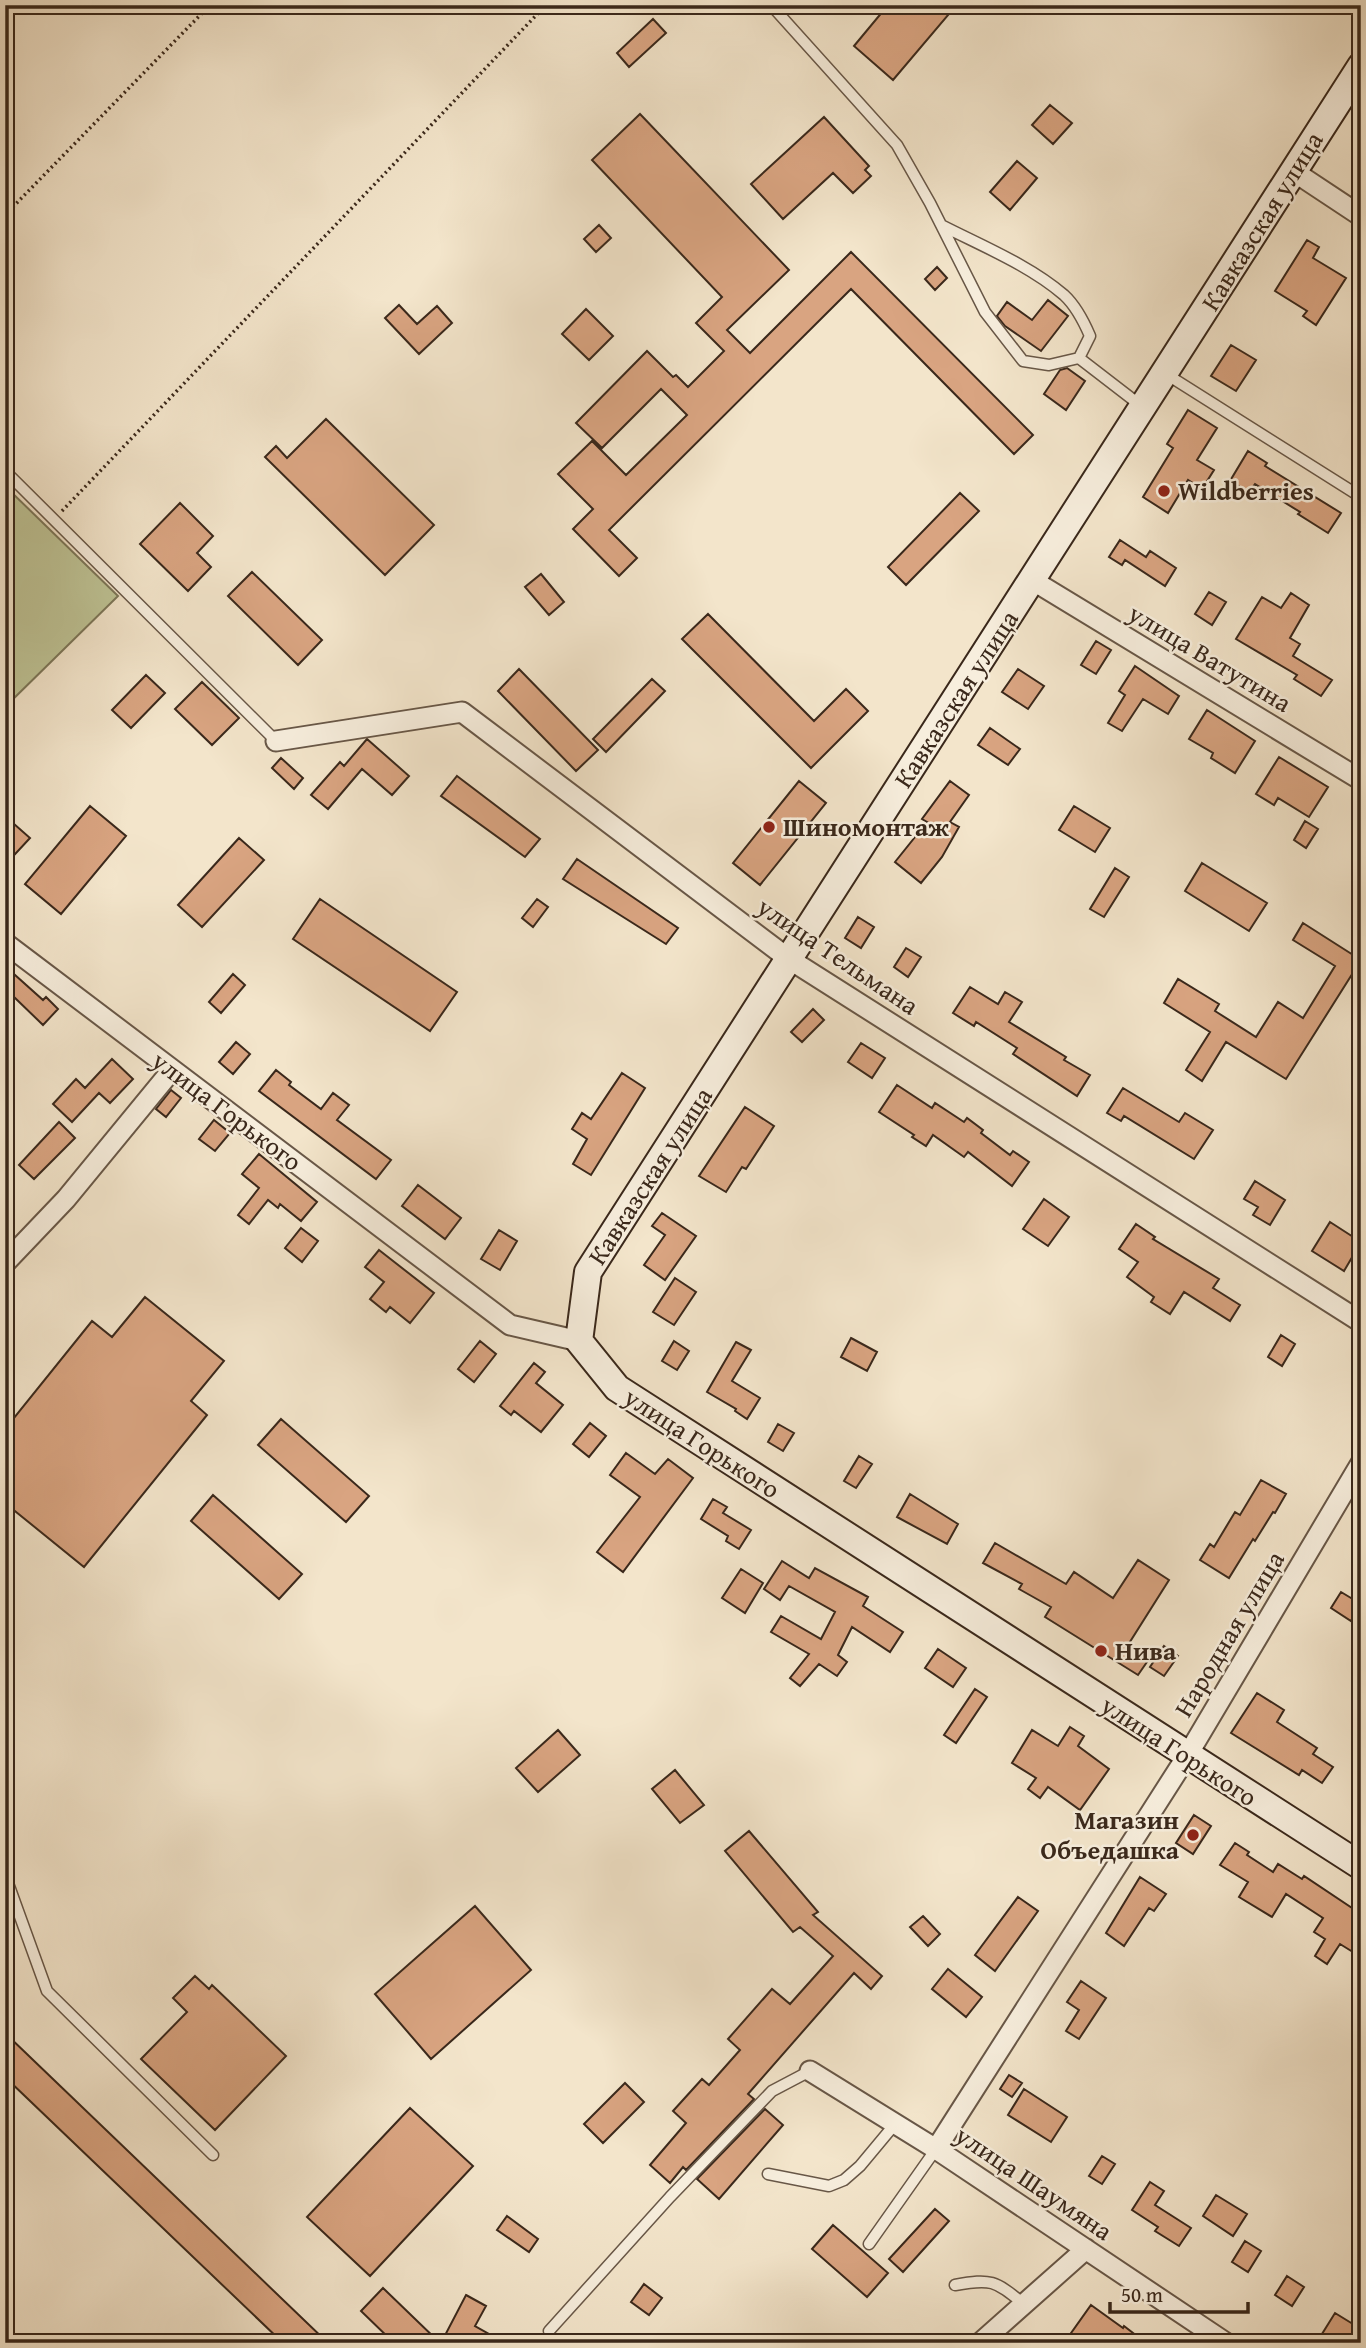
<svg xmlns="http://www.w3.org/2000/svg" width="1366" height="2348" font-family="'Gentium Book Plus',serif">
<rect width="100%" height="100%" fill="#f3e5cb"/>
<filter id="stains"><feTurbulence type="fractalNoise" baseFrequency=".00286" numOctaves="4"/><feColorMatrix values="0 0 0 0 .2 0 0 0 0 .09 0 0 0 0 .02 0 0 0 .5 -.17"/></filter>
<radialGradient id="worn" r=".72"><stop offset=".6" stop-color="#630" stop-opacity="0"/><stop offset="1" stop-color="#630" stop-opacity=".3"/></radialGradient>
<!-- green -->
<path fill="#bec395" stroke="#7c7658" stroke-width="2" d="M5 486 118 596 5 707Z"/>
<!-- building -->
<path fill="#d9a481" stroke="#3a281b" stroke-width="2" d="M888 5H938L949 14 893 80 854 46Z
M653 19 666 33 629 67 617 53Z
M1050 105 1072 123 1053 144 1032 125Z
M640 114 789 270 727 330 750 353 851 252 1033 435 1014 454 851 289 609 530 637 558 619 576 573 529 593 509 558 474 592 441 626 475 687 415 661 389 602 448 576 423 647 351 673 377 676 375 688 387 724 351 696 323 722 297 592 160Z
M824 117 869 166 865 170 871 176 853 193 833 173 783 219 751 184Z
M1017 161 1037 178 1010 210 990 192Z
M599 225 611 238 596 252 584 239Z
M1307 240 1319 247 1313 258 1346 278 1316 325 1303 316 1307 311 1275 291Z
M937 267 947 278 935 290 925 279Z
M1048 300 1068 316 1041 351 1005 326 997 316 1007 302 1032 320Z
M399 305 417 324 437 306 452 323 419 354 385 318Z
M586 309 613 336 589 360 562 334Z
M1231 345 1256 360 1236 391 1211 376Z
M1067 368 1085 381 1066 410 1044 394 1060 370Z
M1188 410 1217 428 1197 460 1214 470 1202 489 1188 480 1168 513 1143 497 1173 448 1167 444Z
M326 419 434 525 385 575 265 457 276 446 287 458Z
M1248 451 1267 463 1265 466 1341 513 1328 533 1298 514 1300 512 1255 484 1249 492 1230 481Z
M960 493 979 511 906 585 888 567Z
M180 503 213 536 197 553 211 567 188 591 140 544Z
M1120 540 1146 557 1150 551 1176 568 1165 586 1125 560 1122 565 1109 557Z
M252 572 322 640 298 665 228 596Z
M541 574 564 602 549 615 525 587Z
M1209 592 1226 602 1212 625 1195 614Z
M1291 593 1309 605 1290 638 1300 644 1293 656 1332 680 1321 696 1294 679 1297 675 1236 639 1262 597 1281 608Z
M708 614 814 721 846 689 868 711 811 768 682 639Z
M1096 641 1111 650 1096 674 1081 665Z
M1135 666 1179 696 1168 714 1143 699 1122 731 1108 723 1125 695 1119 691Z
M519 669 598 750 576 771 498 691Z
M1018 669 1044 686 1028 709 1002 692Z
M146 675 165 693 131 728 112 710Z
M652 679 665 691 606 752 593 739Z
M202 682 239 718 212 745 175 709Z
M1207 710 1255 741 1235 773 1211 758 1213 753 1189 739Z
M990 728 1020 749 1008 765 978 745Z
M367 739 409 776 392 795 362 769 328 809 311 795 340 762 344 766Z
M1279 757 1328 787 1309 817 1278 798 1274 805 1256 794Z
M281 758 303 778 294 789 272 768Z
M457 776 540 839 525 857 441 796Z
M799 781 826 803 760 885 733 863Z
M950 781 969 795 950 822 959 827 942 857 921 883 895 862 927 822 922 819Z
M90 806 126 836 61 914 25 884Z
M1074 806 1110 828 1095 852 1059 830Z
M5 816 30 838 5 865Z
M1305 821 1318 829 1306 848 1294 840Z
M239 838 264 860 202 927 178 905Z
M577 859 678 928 666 944 563 879Z
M1202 863 1267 903 1249 931 1185 891Z
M1115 868 1129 877 1104 917 1090 909Z
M320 899 457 992 430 1031 293 939Z
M537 899 548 907 533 927 522 918Z
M858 917 874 927 861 948 845 938Z
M1303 923 1361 960 1286 1079 1226 1042 1202 1081 1186 1070 1210 1032 1164 1003 1178 979 1219 1004 1215 1011 1256 1037 1278 1002 1303 1018 1335 966 1293 940Z
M906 948 921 957 908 977 894 967Z
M5 966 43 1000 46 997 58 1009 43 1025 14 997 5 1007Z
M233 974 245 985 221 1013 209 1002Z
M970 987 998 1004 1005 992 1022 1002 1009 1022 1066 1057 1064 1060 1090 1075 1077 1096 1013 1054 1017 1048 976 1022 974 1026 953 1013Z
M813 1009 824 1020 802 1042 791 1032Z
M236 1042 250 1054 233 1074 219 1062Z
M861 1043 885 1058 872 1078 848 1062Z
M112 1059 133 1079 110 1103 99 1093 72 1122 53 1104 76 1079 85 1088Z
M276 1070 291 1082 289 1085 321 1109 333 1093 349 1105 337 1120 391 1160 376 1179 259 1091Z
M622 1073 645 1088 591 1175 573 1164 587 1139 572 1129 582 1113 591 1119Z
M897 1085 932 1108 935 1103 964 1122 967 1118 983 1130 981 1133 1010 1155 1013 1151 1029 1162 1012 1186 968 1152 964 1157 933 1135 926 1146 912 1137 914 1135 879 1112Z
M1123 1088 1179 1122 1185 1113 1213 1130 1194 1159 1124 1116 1121 1121 1107 1113Z
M171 1090 181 1098 166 1117 156 1109Z
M745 1107 774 1126 746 1169 742 1167 726 1192 699 1176Z
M214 1120 230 1133 215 1151 199 1139Z
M59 1122 75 1138 34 1179 19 1165Z
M259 1154 317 1202 301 1221 280 1204 278 1208 268 1200 249 1224 238 1215 259 1188 242 1174Z
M1255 1181 1285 1200 1270 1225 1253 1215 1258 1207 1244 1199Z
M418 1185 461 1218 445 1239 402 1206Z
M1044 1199 1069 1217 1048 1246 1023 1229Z
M662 1213 696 1236 665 1280 644 1265 665 1235 652 1226Z
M1330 1222 1361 1242 1344 1271 1312 1251Z
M1136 1224 1155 1237 1153 1239 1219 1279 1213 1288 1240 1305 1230 1321 1184 1292 1170 1314 1151 1302 1154 1297 1127 1277 1138 1262 1119 1249Z
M301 1228 318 1241 302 1262 285 1248Z
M499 1230 517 1241 500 1270 481 1259Z
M379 1250 434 1293 410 1323 390 1307 386 1312 370 1299 384 1282 365 1267Z
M675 1278 696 1292 674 1325 653 1312Z
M145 1297 224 1361 191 1401 207 1415 84 1567 5 1503V1429L92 1321 112 1337Z
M1281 1335 1295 1344 1282 1366 1268 1357Z
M851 1338 877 1352 867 1371 841 1357Z
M480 1341 496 1354 474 1382 458 1369Z
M674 1341 689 1351 677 1370 662 1361Z
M736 1342 751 1350 732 1381 760 1398 747 1419 735 1411 736 1409 707 1392Z
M534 1363 545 1372 536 1383 563 1405 541 1432 514 1411 511 1415 500 1406Z
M281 1419 369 1496 346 1522 258 1445Z
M590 1423 606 1436 589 1457 573 1444Z
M778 1424 794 1433 783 1451 768 1442Z
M626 1453 655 1474 668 1459 693 1478 623 1572 597 1552 640 1497 610 1475Z
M859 1456 872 1464 856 1488 844 1481Z
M1261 1480 1286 1494 1275 1513 1273 1512 1255 1541 1253 1539 1229 1578 1200 1560 1210 1544 1214 1547 1235 1512 1240 1515Z
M910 1494 958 1524 947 1544 897 1517Z
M213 1495 302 1574 279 1599 191 1521Z
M713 1499 727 1507 723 1513 751 1530 739 1549 726 1541 728 1536 701 1519Z
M995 1543 1066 1584 1074 1572 1113 1598 1138 1560 1169 1580 1128 1645 1149 1659 1138 1675 1045 1617 1051 1607 1019 1589 1022 1584 983 1563Z
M782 1561 809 1578 815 1568 868 1597 863 1606 903 1632 890 1652 852 1627 838 1655 847 1662 837 1676 819 1664 800 1686 790 1678 809 1654 771 1632 781 1616 821 1639 835 1612 789 1586 780 1600 764 1589Z
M741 1569 763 1583 745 1613 722 1598Z
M1341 1592 1361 1604 1351 1621 1331 1608Z
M1164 1646 1178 1656 1164 1676 1150 1667Z
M938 1649 966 1668 953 1687 925 1668Z
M975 1689 987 1697 956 1743 944 1735Z
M1257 1693 1284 1710 1277 1722 1317 1748 1313 1754 1333 1767 1322 1783 1302 1770 1299 1775 1231 1733Z
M1070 1727 1084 1736 1078 1746 1109 1769 1080 1810 1048 1787 1040 1798 1028 1789 1036 1778 1012 1763 1032 1730 1058 1746Z
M558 1730 580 1755 538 1792 516 1768Z
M675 1770 704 1805 680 1823 652 1789Z
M1194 1815 1211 1826 1193 1854 1176 1843Z
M749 1831 818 1912 813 1915 882 1976 871 1989 854 1973 748 2094 754 2099 686 2170 683 2167 670 2183 650 2165 686 2123 673 2111 702 2079 709 2085 740 2050 728 2039 772 1989 790 2004 833 1956 800 1927 793 1932 725 1851Z
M1235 1843 1249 1852 1247 1855 1273 1872 1278 1864 1302 1879 1304 1876 1361 1914V1957L1340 1944 1327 1964 1315 1956 1325 1939 1314 1932 1323 1918 1286 1894 1272 1917 1239 1897 1248 1882 1220 1865Z
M1140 1877 1166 1894 1154 1911 1149 1908 1124 1946 1106 1933Z
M1018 1897 1038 1911 995 1971 975 1955Z
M475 1906 531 1970 431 2059 375 1994Z
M923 1916 940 1934 928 1946 910 1927Z
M948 1969 982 1997 966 2017 932 1989Z
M195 1976 209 1989 212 1985 286 2056 215 2130 141 2059 187 2012 173 1998Z
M1081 1981 1106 1998 1079 2039 1066 2031 1079 2010 1067 2002Z
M5 2033 328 2343H283L5 2077Z
M1009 2075 1022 2083 1012 2097 1000 2089Z
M625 2083 644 2102 603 2143 584 2124Z
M1024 2089 1067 2117 1051 2142 1008 2115Z
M410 2108 473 2166 370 2276 307 2217Z
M765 2109 783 2125 719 2199 697 2179Z
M1102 2156 1115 2164 1102 2184 1089 2176Z
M1150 2182 1164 2191 1155 2205 1191 2228 1179 2246 1155 2231 1158 2227 1132 2210Z
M1216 2195 1247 2214 1233 2236 1203 2216Z
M935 2209 949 2221 903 2272 889 2259Z
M507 2216 538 2239 529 2252 497 2230Z
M833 2225 888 2273 867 2297 812 2249Z
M1245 2241 1261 2251 1248 2272 1232 2262Z
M1287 2276 1304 2287 1292 2306 1275 2295Z
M644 2284 662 2298 649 2315 631 2302Z
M383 2288 440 2343H394L361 2311Z
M466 2295 486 2306 475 2326 505 2343H441Z
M1091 2305 1123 2328 1124 2326 1146 2343H1064Z
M1335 2313 1361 2329V2343H1336L1322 2334Z"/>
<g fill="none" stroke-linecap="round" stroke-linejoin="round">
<!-- service casing -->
<g stroke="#685747" stroke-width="13">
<path id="service" d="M771 5 897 145 930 203 985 312 1023 361 1049 365 1079 358 1140 405
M941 225C982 246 1029 265 1064 295 1076 306 1084 322 1090 336L1079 358
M1166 374 1361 497
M5 471 276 741
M5 1875 47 1991 213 2155
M768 2174 829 2186 844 2180 860 2166 895 2124
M869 2244 936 2149
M955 2285C992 2278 995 2281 1024 2304
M549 2331 670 2197 772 2091 810 2071"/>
</g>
<!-- minor casing -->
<g stroke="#685747" stroke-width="23">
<path id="minor" d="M1293 171 1361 216
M1032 580 1361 780
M276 741 462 712 789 959 1361 1322
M5 943 510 1325 579 1341
M5 1263 66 1199 172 1070
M810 2071 936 2149 1226 2343
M936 2149 1187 1756 1361 1463
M980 2343 1086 2249"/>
</g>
<!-- secondary casing -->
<g stroke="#3a281b" stroke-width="30">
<path id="secondary" d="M1361 66 588 1272 579 1341 617 1388 1361 1866"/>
</g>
<!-- path -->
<path stroke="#3a281b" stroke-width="3.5" stroke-dasharray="2 3.5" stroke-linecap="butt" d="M5 215 210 5
M62 511 546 5"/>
<!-- service -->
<use href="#service" stroke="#f7eedd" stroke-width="10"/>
<!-- minor -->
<use href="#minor" stroke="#f7eedd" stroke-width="19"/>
<!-- secondary -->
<use href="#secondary" stroke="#f7eedd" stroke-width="26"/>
</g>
<!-- markers -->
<g fill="#8f2418" stroke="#f7eedd" stroke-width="2.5">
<circle cx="1164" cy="491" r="7"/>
<circle cx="769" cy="827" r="7"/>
<circle cx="1101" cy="1651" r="7"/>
<circle cx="1193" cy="1835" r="7"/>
</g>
<g text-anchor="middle" stroke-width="5" stroke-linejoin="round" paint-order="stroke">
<!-- street labels -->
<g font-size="26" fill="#3a281b" stroke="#f7eedd">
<text transform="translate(1262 221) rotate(-58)" y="9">Кавказская улица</text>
<text transform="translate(1210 658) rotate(31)" y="9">улица Ватутина</text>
<text transform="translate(956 699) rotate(-57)" y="9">Кавказская улица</text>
<text transform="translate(838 956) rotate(34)" y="9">улица Тельмана</text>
<text transform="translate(227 1111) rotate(37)" y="9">улица Горького</text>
<text transform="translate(650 1176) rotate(-57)" y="9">Кавказская улица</text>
<text transform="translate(702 1443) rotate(33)" y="9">улица Горького</text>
<text transform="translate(1229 1634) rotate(-59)" y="9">Народная улица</text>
<text transform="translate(1179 1751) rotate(33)" y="9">улица Горького</text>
<text transform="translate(1034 2183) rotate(34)" y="9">улица Шаумяна</text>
</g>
<!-- poi labels -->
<g font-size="26" font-weight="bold" fill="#3a281b" stroke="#f7eedd" text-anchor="start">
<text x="1178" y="500">Wildberries</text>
<text x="783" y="836">Шиномонтаж</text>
<text x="1115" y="1660">Нива</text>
<text x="1179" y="1829" text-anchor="end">Магазин<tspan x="1179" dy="30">Объедашка</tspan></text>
</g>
</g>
<!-- margin -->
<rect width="1366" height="2348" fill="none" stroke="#f3e5cb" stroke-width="28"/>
<rect x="7" y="7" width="1352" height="2334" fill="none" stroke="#3a281b" stroke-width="3.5"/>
<rect x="14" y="14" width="1338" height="2320" fill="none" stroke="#3a281b" stroke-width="2"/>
<!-- scale -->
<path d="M1110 2302v10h138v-10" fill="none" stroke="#3a281b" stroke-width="3.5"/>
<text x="1121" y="2302" font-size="21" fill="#3a281b" stroke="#f7eedd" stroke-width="5" paint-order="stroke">50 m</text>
<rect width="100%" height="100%" filter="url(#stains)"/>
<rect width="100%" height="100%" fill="url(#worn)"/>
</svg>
